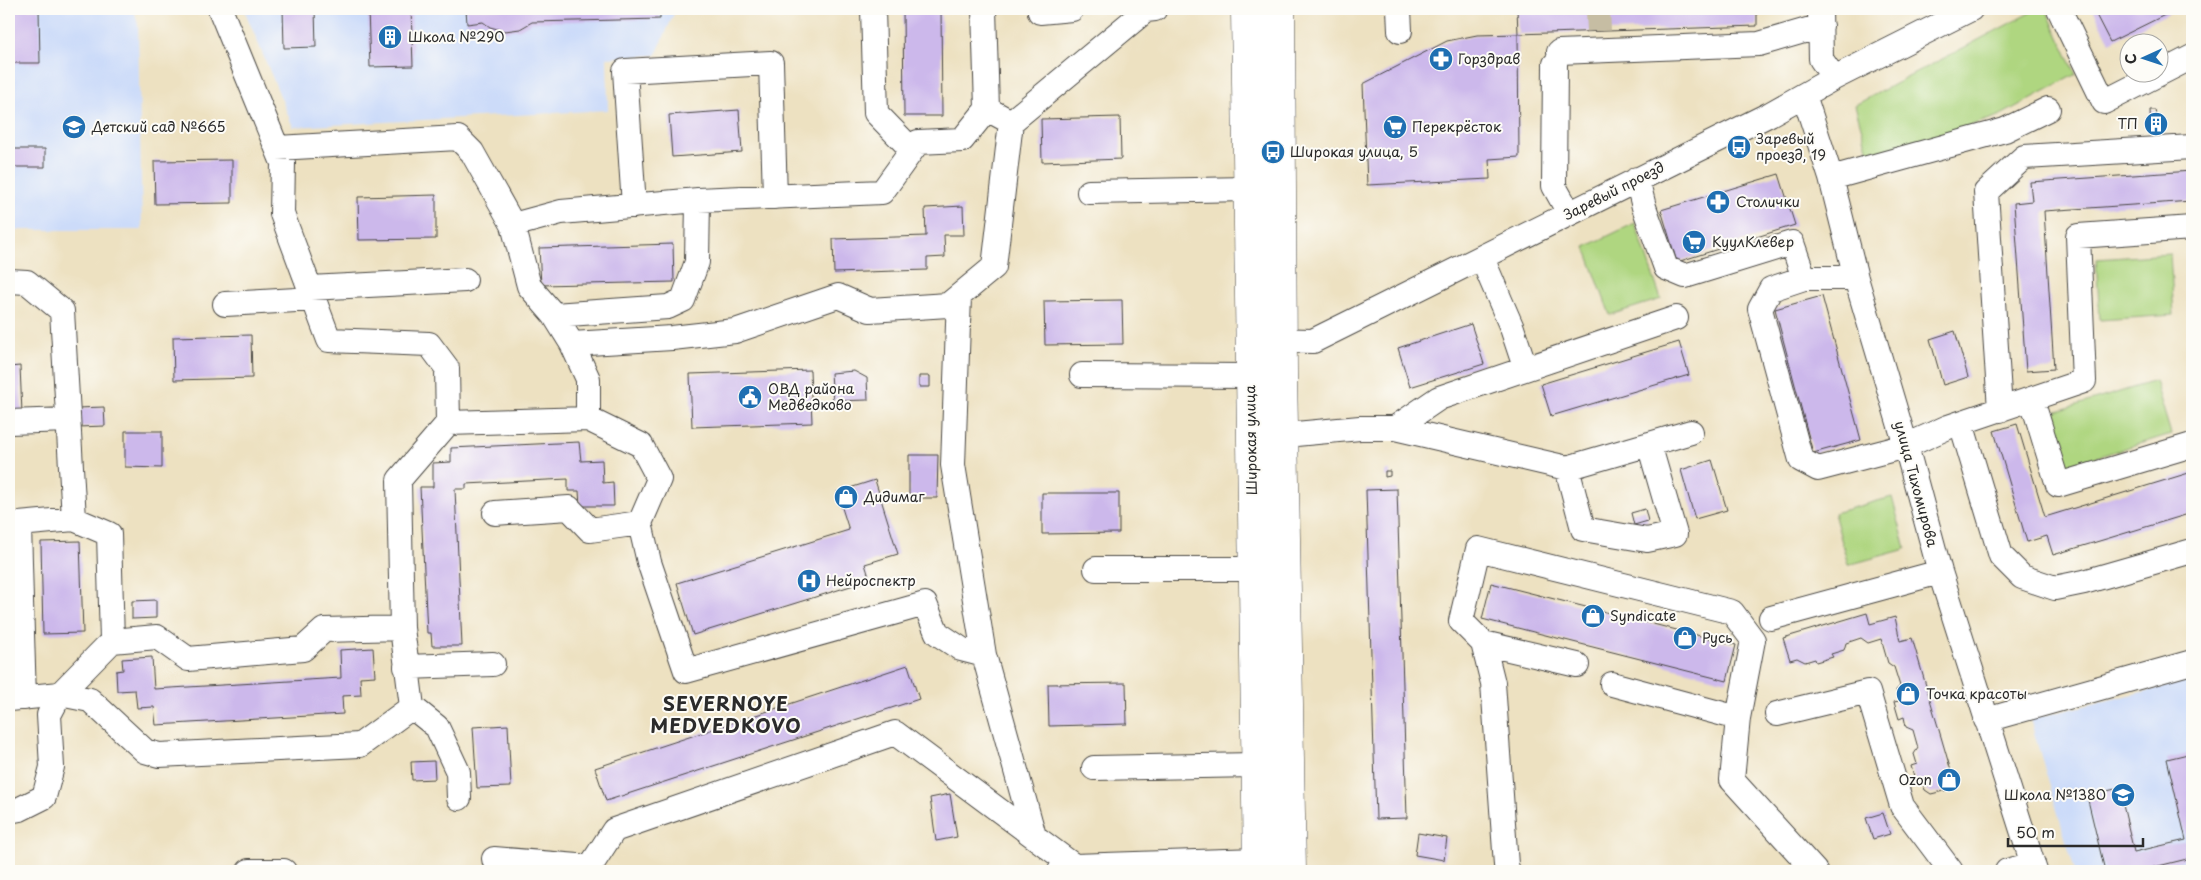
<svg xmlns="http://www.w3.org/2000/svg" width="2201" height="880" font-family="'Playpen Sans',sans-serif">
<rect width="100%" height="100%" fill="#fdfcf7"/>
<filter id="ink" filterUnits="userSpaceOnUse"><feTurbulence type="fractalNoise" baseFrequency=".02" numOctaves="2"/><feDisplacementMap in="SourceGraphic" scale="10" xChannelSelector="R" yChannelSelector="G"/><feConvolveMatrix kernelMatrix="1 2 1 2 8 2 1 2 1" color-interpolation-filters="sRGB"/></filter>
<filter id="wash" filterUnits="userSpaceOnUse"><feTurbulence type="fractalNoise" baseFrequency=".0096" numOctaves="4" result="noise"/><feDisplacementMap in="SourceGraphic" scale="20" xChannelSelector="R" yChannelSelector="G"/><feGaussianBlur stdDeviation="1.12" result="paint"/><feColorMatrix in="noise" values="0 0 0 0 0 0 0 0 0 0 0 0 0 0 0 0 0 1.4 0 .05"/><feComposite in="paint" operator="in"/></filter>
<g filter="url(#wash)">
<rect width="100%" height="100%" fill="#ede1c1"/>
<!-- built -->
<path fill="#ccdbf9" d="M9 9H134L138 25 142 230H9Z
M244 9H676L656 55 607 58 608 110 293 127Z
M2192 680V871H2075L2030 719Z"/>
<!-- green -->
<path fill="#afd680" stroke="#6d8056" d="M2037 9H2046L2076 74 1999 116 1870 159 1855 105Z
M1635 223 1661 299 1610 315 1585 247Z
M2170 254 2174 315 2100 320 2096 259Z
M2155 381 2171 434 2068 466 2051 413Z
M1892 497 1906 549 1848 565 1834 513Z"/>
<g id="blocks">
<!-- building -->
<path fill="#ccb8eb" d="M11 9H39L40 63H9V46H11Z
M283 9H315L316 47 284 48Z
M368 9H411L413 66 370 67Z
M466 9H660V19L532 22 520 29 505 31 490 27 483 22 467 24Z
M903 9H941L942 116H904Z
M1517 9H1757V26L1518 34Z
M2093 9H2177L2110 42Z
M1518 34 1519 157 1489 159 1490 179 1367 185 1363 84 1447 41 1477 35Z
M739 110 742 152 672 157 669 115Z
M2150 110H2155L2156 116H2161L2162 132 2151 133Z
M1120 117 1121 159 1042 162 1041 119Z
M9 149H45V167H9Z
M232 160V203L155 204 154 161Z
M2192 171V201L2044 211 2054 369 2026 371 2014 203 2032 201 2030 182Z
M1779 174 1795 225 1677 262 1661 210Z
M436 195V239L359 240 358 197Z
M963 206 964 235H944L945 257 927 258V270L834 273 833 239 926 236 925 208Z
M673 244 674 282 541 285 539 248Z
M1822 296 1861 440 1813 453 1775 309Z
M1122 300 1123 344 1045 345 1044 301Z
M1471 324 1484 364 1410 387 1398 348Z
M1955 331 1968 377 1943 385 1930 339Z
M251 335 252 378 174 380 173 337Z
M1679 342 1689 375 1551 416 1541 384Z
M20 366 22 413 9 414V367Z
M810 370 812 423 692 427 690 374Z
M854 371 867 378 868 400 833 401 831 373Z
M919 376H930V387H919Z
M104 407 105 426 78 427 77 408Z
M2017 424 2045 517 2192 472V513L2053 555 2047 536 2027 542 1994 431Z
M125 431H162V468L125 467Z
M579 442 581 461 602 460 603 483 613 482 614 506H580L579 491H568V479L466 484V489H455L462 646H432L431 633H427L420 487H433V463L451 462V448Z
M909 455H938L937 498H909Z
M1712 460 1727 510 1695 519 1681 470Z
M1385 471H1390V476L1385 477Z
M875 480 898 554 865 564 870 580 693 635 677 583 849 530 837 492Z
M1397 489 1407 818 1376 819 1366 490Z
M1042 493H1119V533L1042 534Z
M1645 509 1648 521 1634 525 1631 513Z
M80 541 83 633 43 634 41 542Z
M1491 583 1736 645 1727 681 1482 619Z
M156 600V618L132 619V601Z
M1867 613 1870 624 1895 617 1900 641 1912 638 1956 788 1931 794 1925 790 1922 781 1916 783 1911 766 1917 764 1914 754 1918 748 1913 730 1906 727 1904 717 1899 719 1894 702 1899 701 1896 690 1900 686 1894 667 1888 663 1881 639 1868 643 1861 638 1846 643 1844 650 1831 654 1833 657 1816 662 1815 659 1805 662 1797 658 1790 660 1783 638Z
M373 648 375 676 360 677 361 695 342 696 343 714 156 725 154 707 137 708 135 690 117 691 116 671 123 670 122 659 152 657 154 689 341 678 340 650Z
M908 665 919 699 606 801 595 768Z
M1126 683 1127 724 1049 726 1048 684Z
M508 725 511 787 477 788 473 727Z
M2192 753V862L2191 858 2138 871H2105L2087 796 2119 788 2134 852 2186 840 2167 759Z
M434 761 435 779 412 780 411 762Z
M950 794 957 837 936 841 930 798Z
M1883 813 1890 834 1873 839 1866 818Z
M1418 833 1447 838 1444 860 1415 855Z"/>
</g>
</g>
<g filter="url(#ink)">
<use href="#blocks" fill-opacity="0" stroke="#484642" stroke-width="1"/>
<g fill="none" stroke-linecap="round" stroke-linejoin="round">
<!-- minor-tunnel -->
<path stroke="#c6bda3" stroke-width="24" stroke-dasharray="24 12" stroke-linecap="butt" d="M1598 9 1599 31"/>
<!-- minor casing -->
<g stroke="#484642" stroke-width="26">
<path id="minor" d="M220 9 283 163 282 214 329 340 429 344 447 368 448 423 588 419 641 445 659 479 640 523 649 562 686 671 925 604 937 633 961 649 984 655 1034 836
M873 9 876 113 912 150
M984 9 987 109
M1265 9 1276 871
M1399 9 1400 31
M1820 9 1821 59 1834 78
M2059 9 2104 102 2192 57
M1040 12 1072 9
M1559 52 1759 44 1821 26
M1555 64 1554 186 1569 213
M1804 95 1831 178 1856 278 1906 446 1940 572 2035 871
M277 148 458 138 472 152 513 225 529 286 554 315 572 344
M1831 178 2005 130 2048 109
M1637 179 1644 207 1666 268 1685 276 1792 243 1804 278
M1089 192 1248 189
M698 200 882 192 918 142 962 140 987 109 1011 122
M634 206 625 71 771 63 775 197
M513 225 561 212 698 200 697 262 683 300 668 307 554 315
M1482 258 1512 328 1525 367
M1856 278H1804L1771 289 1760 309 1801 460 1818 469 1906 446 1948 427 2084 381 2078 236 2192 228
M9 281 27 282 62 311 74 519
M310 288 465 280
M959 296 953 465 984 655
M225 304 314 299
M1265 340 1313 341 1770 114 1834 78 1971 9
M1082 375 1250 376
M2032 400 2058 485 2192 445
M2000 410 1986 192 2024 157 2192 147
M588 419V379L572 344 672 338 735 331 838 296 870 310 948 305 994 267 1011 122 1146 10 1155 9
M9 422 68 420
M1961 423 2001 556 2022 577 2055 588 2084 582 2192 551
M1395 428 1439 398 1676 318
M1285 435 1360 428H1395L1567 468 1691 432
M1567 468 1583 529 1647 540 1675 534 1649 444
M495 513 569 508 590 530 640 523
M1096 569H1253
M9 601H21L19 524 74 519 109 534 112 641
M21 601 24 698
M1771 618 1940 572
M402 628 399 480 448 423
M1483 643 1577 665
M406 667 493 664
M1612 684 1738 718
M9 699 60 694 112 641 157 637 188 659 303 649 324 630 402 628 412 707
M1777 714 1868 692 1902 806 1951 871
M1986 720 2192 662
M1094 768 1255 765
M9 811 20 809 44 797 52 767 49 715 60 694 90 700 145 751 159 755 360 745 412 707 437 727 458 772 459 798
M494 859 590 867 614 830 895 733 1074 866V871
M249 871H284
M1060 871 1074 866 1257 860 1262 871
M1508 871 1506 865 1493 683 1483 643 1461 621 1478 549 1732 612 1753 640 1738 718 1732 780 1815 871
M2007 871 2033 864"/>
</g>
<!-- major casing -->
<g stroke="#484642" stroke-width="29">
<path id="major" d="M1245 9 1257 871
M1281 9 1283 372 1292 871"/>
</g>
<!-- minor -->
<use href="#minor" stroke="#fff" stroke-width="24"/>
<!-- major -->
<use href="#major" stroke="#fff" stroke-width="28"/>
</g>
</g>
<!-- icons -->
<defs>
<g id="building-disc" transform="scale(1.25)"><circle r="9.5" fill="#1f6fb2" stroke="#fdfcf7"/><path d="M-4-6H4V6H1V3H-1V6H-4ZM-2.5-4.3h1.7v1.8h-1.7ZM.8-4.3h1.7v1.8H.8ZM-2.5-1h1.7V.8h-1.7ZM.8-1h1.7V.8H.8Z" fill="#fff"/></g>
<g id="pharmacy-disc" transform="scale(1.25)"><circle r="9.5" fill="#1f6fb2" stroke="#fdfcf7"/><path d="M-2-6h4v4h4v4h-4v4h-4v-4h-4v-4h4Z" fill="#fff"/></g>
<g id="school-disc" transform="scale(1.25)"><circle r="9.5" fill="#1f6fb2" stroke="#fdfcf7"/><path d="M0-5L7-2L0 1L-7-2ZM-4 1L0 2.5L4 1V4Q0 6-4 4Z" fill="#fff"/></g>
<g id="supermarket-disc" transform="scale(1.25)"><circle r="9.5" fill="#1f6fb2" stroke="#fdfcf7"/><path d="M-6-5.5h2.5l.6 2H6L4.5 2H-2.5L-4.4-4H-6ZM-1.5 3.2a1.3 1.3 0 1 0 .1 0ZM3 3.2a1.3 1.3 0 1 0 .1 0Z" fill="#fff"/></g>
<g id="bus-disc" transform="scale(1.25)"><circle r="9.5" fill="#1f6fb2" stroke="#fdfcf7"/><path d="M-5-6H5V4H4V6H2V4H-2V6H-4V4H-5ZM-3.5-4V0h7V-4ZM-3.5 1.2v1.5H-2V1.2ZM2 1.2v1.5H3.5V1.2Z" fill="#fff"/></g>
<g id="civic-disc" transform="scale(1.25)"><circle r="9.5" fill="#1f6fb2" stroke="#fdfcf7"/><path d="M-.6-6.5H3V-4.5H.6V-3L4-1V1h2V6H-6V1h2V-1L-.6-3ZM-1.2 2.5V6h2.4V2.5Z" fill="#fff"/></g>
<g id="shop-disc" transform="scale(1.25)"><circle r="9.5" fill="#1f6fb2" stroke="#fdfcf7"/><path d="M-5-2.5h2.3a2.7 3.5 0 0 1 5.4 0H5L5.5 6h-11ZM-1.5-2.5h3a1.5 2.3 0 0 0-3 0Z" fill="#fff"/></g>
<g id="hospital-disc" transform="scale(1.25)"><circle r="9.5" fill="#1f6fb2" stroke="#fdfcf7"/><path d="M-5-5h3v3.5h4V-5h3V5h-3V1.5h-4V5h-3Z" fill="#fff"/></g>
</defs>
<g fill-rule="evenodd">
<use href="#building-disc" x="390" y="37"/>
<use href="#pharmacy-disc" x="1441" y="59"/>
<use href="#building-disc" x="2156" y="124"/>
<use href="#school-disc" x="74" y="127"/>
<use href="#supermarket-disc" x="1395" y="127"/>
<use href="#bus-disc" x="1739" y="147"/>
<use href="#bus-disc" x="1273" y="152"/>
<use href="#pharmacy-disc" x="1718" y="202"/>
<use href="#supermarket-disc" x="1694" y="242"/>
<use href="#civic-disc" x="750" y="397"/>
<use href="#shop-disc" x="846" y="497"/>
<use href="#hospital-disc" x="809" y="581"/>
<use href="#shop-disc" x="1593" y="616"/>
<use href="#shop-disc" x="1685" y="638"/>
<use href="#shop-disc" x="1908" y="694"/>
<use href="#shop-disc" x="1949" y="780"/>
<use href="#school-disc" x="2123" y="795"/>
</g>
<g text-anchor="middle" stroke-width="4" stroke-linejoin="round" paint-order="stroke">
<!-- poi labels -->
<g font-size="14" fill="#2b2b2b" stroke="#fdfcf7" text-anchor="start">
<text x="408" y="42">Школа №290</text>
<text x="1458" y="64">Горздрав</text>
<text x="2138" y="129" text-anchor="end">ТП</text>
<text x="92" y="132">Детский сад №665</text>
<text x="1412" y="132">Перекрёсток</text>
<text x="1756" y="144">Заревый<tspan x="1756" dy="16">проезд, 19</tspan></text>
<text x="1290" y="157">Широкая улица, 5</text>
<text x="1736" y="207">Столички</text>
<text x="1712" y="247">КуулКлевер</text>
<text x="768" y="394">ОВД района<tspan x="768" dy="16">Медведково</tspan></text>
<text x="864" y="502">Дидимаг</text>
<text x="826" y="586">Нейроcпектр</text>
<text x="1610" y="621">Syndicate</text>
<text x="1702" y="643">Русь</text>
<text x="1926" y="699">Точка красоты</text>
<text x="1932" y="785" text-anchor="end">Ozon</text>
<text x="2106" y="800" text-anchor="end">Школа №1380</text>
</g>
<!-- street labels -->
<g font-size="14" fill="#2b2b2b" stroke="#fdfcf7">
<text transform="translate(1614 191) rotate(-27)" y="5">Заревый проезд</text>
<text transform="translate(1251 440) rotate(-91)" y="5">Широкая улица</text>
<text transform="translate(1916 484) rotate(75)" y="5">улица Тихомирова</text>
</g>
<!-- district labels -->
<g font-size="19" font-weight="bold" letter-spacing="1" fill="#2b2b2b" stroke="#fdfcf7">
<text x="726" y="711">SEVERNOYE<tspan x="726" dy="22">MEDVEDKOVO</tspan></text>
</g>
</g>
<!-- margin -->
<rect width="2201" height="880" fill="none" stroke="#fdfcf7" stroke-width="30"/>
<!-- north arrow -->
<g transform="translate(2144 58) rotate(267)"><circle r="24" fill="#fdfcf7" stroke="#a9a8a5"/>
<path d="M0-4L9 19L0 12L-9 19Z" fill="#1f6fb2"/>
<text y="-8" font-size="14" font-weight="bold" text-anchor="middle" fill="#2b2b2b">С</text>
</g>
<!-- scale -->
<path d="M2008 838v8h135v-8" fill="none" stroke="#2b2b2b" stroke-width="2.5"/>
<text x="2016" y="838" font-size="15" fill="#2b2b2b" stroke="#fdfcf7" stroke-width="4" paint-order="stroke">50 m</text>
</svg>
